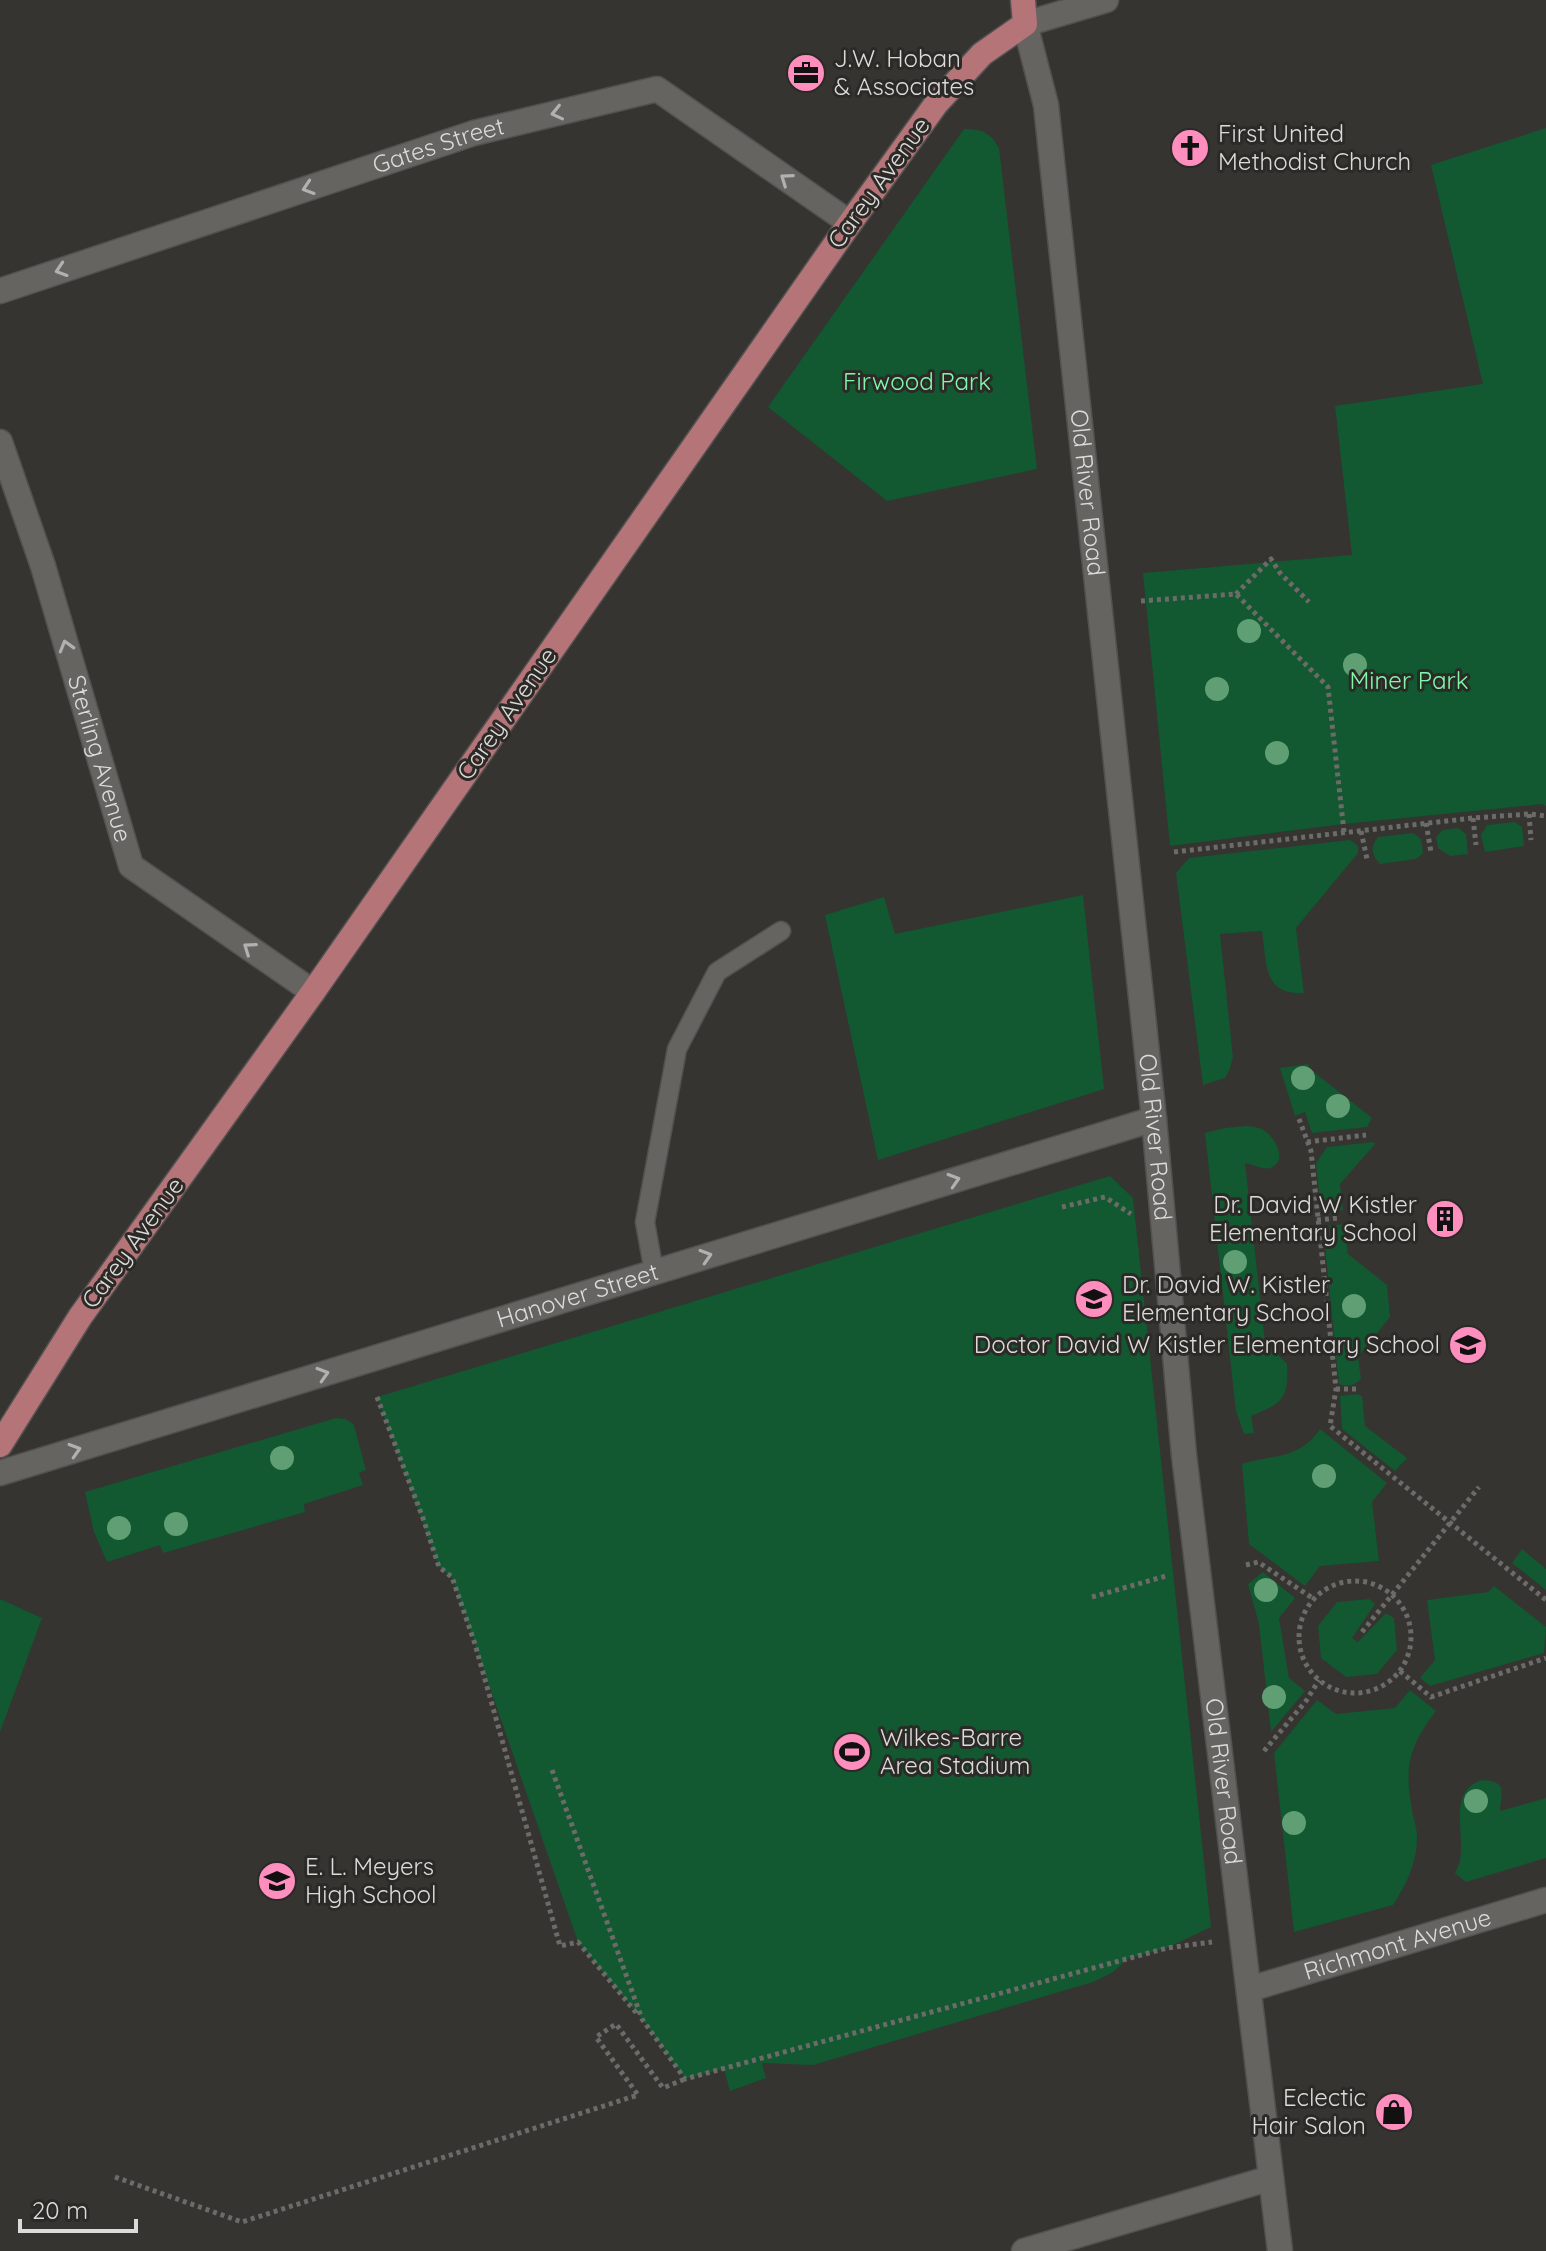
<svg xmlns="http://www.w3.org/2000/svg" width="1546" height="2251" font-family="Quicksand,sans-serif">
<rect width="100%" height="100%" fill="#353431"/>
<!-- green -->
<path fill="#125830" d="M1546 128V806L1543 804 1344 824 1170 846 1143 573 1352 555 1335 406 1483 384 1431 165Z
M964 129C981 129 990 132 999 148L1037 469 887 501 768 407Z
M1515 822 1522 827 1524 846 1485 852 1481 835 1487 825Z
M1458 828 1466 834 1468 854 1450 856 1438 848 1436 837 1443 830Z
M1413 833 1421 839 1423 853 1416 859 1380 864C1371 854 1370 848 1378 837Z
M1350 840 1358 846V853L1296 928 1304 993C1262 996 1267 962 1262 931L1220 934 1233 1057 1230 1068 1225 1078 1203 1085 1176 873 1189 858Z
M1083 895 1104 1089 878 1160 825 915 884 897 895 934Z
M1308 1064 1310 1069 1372 1118 1367 1127 1312 1133 1305 1112 1295 1116 1280 1068Z
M1247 1126C1254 1127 1260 1127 1266 1132 1276 1139 1288 1162 1270 1168 1263 1170 1252 1164 1245 1163L1265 1342 1287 1364C1289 1399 1282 1404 1251 1416L1254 1433 1244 1434 1236 1411 1205 1133 1225 1128Z
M1374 1142 1375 1144 1340 1184 1343 1210 1321 1212 1316 1163 1327 1147Z
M1110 1176 1133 1198 1211 1927 1167 1948 1127 1959 1113 1972 1093 1982 813 2065 762 2063 766 2078 730 2091 724 2069 685 2079 642 2019 578 1942 452 1578 439 1567 377 1397Z
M1344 1224 1348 1254 1387 1285 1390 1317 1358 1357 1361 1379C1354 1386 1348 1387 1339 1384L1323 1227Z
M1357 1394 1362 1396 1365 1426 1407 1458 1395 1471 1342 1429 1340 1396Z
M336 1418 346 1419 354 1425 366 1470 359 1473 363 1485 304 1504 305 1512 163 1553 160 1545 107 1562 94 1532 85 1492Z
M1320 1429 1387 1483 1372 1502 1379 1561 1320 1566 1305 1586 1249 1544 1242 1464C1273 1454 1299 1460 1320 1429Z
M1522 1549 1546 1569V1590L1512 1563Z
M1263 1572 1295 1598 1279 1618 1289 1678 1305 1691 1271 1732 1259 1624 1248 1584Z
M1494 1586 1546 1627 1544 1653 1430 1686 1420 1678 1435 1660 1427 1600 1488 1592Z
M0 1599 42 1618 0 1732Z
M1369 1599 1375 1604 1352 1638 1358 1642 1386 1613 1394 1618 1397 1650 1377 1674 1346 1677 1321 1658 1318 1626 1337 1602Z
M1410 1690 1436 1711C1412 1742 1404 1764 1411 1804 1412 1814 1416 1824 1417 1834 1418 1860 1407 1884 1393 1905L1294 1932 1274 1753 1317 1700 1336 1714 1395 1708Z
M1482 1780C1510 1781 1500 1795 1500 1811L1546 1798V1858L1466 1882 1455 1873C1473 1844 1441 1794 1482 1780Z"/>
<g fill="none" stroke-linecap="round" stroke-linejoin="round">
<!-- lane casing -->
<g stroke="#52514f" stroke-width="21">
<path id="lane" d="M654 1272 645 1222 677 1049 717 972 781 931"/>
</g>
<!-- street casing -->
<g stroke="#52514f" stroke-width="27">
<g id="street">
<path id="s1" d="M1106 0 1025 24 1046 105 1154 1119 1184 1455 1280 2251"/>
<path id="s2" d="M0 291 474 133 657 89 850 223"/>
<path id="s3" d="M0 442 43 566 131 866 313 992"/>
<path id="s4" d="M0 1473 1154 1119"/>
<path id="s5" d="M1250 1989 1546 1900"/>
<path d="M1024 2251 1271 2178"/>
</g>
</g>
<!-- primary casing -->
<g stroke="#52514f" stroke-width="27">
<path id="primary" d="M0 1445 80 1317 313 992 850 223 936 104 982 54 1025 24 1023 0"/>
</g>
<!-- path -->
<path stroke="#6c6b69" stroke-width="5" stroke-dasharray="4 4" stroke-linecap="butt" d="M1236 594 1271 559 1280 573 1309 602
M1141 601 1236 594 1328 687 1344 832
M1529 814 1531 840
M1473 818 1476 845
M1426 823 1431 852
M1361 831 1367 859
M1174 852 1473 818 1529 814 1546 816
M1299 1119 1311 1151 1336 1389 1330 1426 1546 1600
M1307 1142 1366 1135
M1062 1207 1105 1197 1131 1214
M1317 1220 1340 1218
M1336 1389H1358
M377 1397 424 1521 439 1567 452 1577 475 1644 560 1946 578 1942 638 2015
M1246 1565 1258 1562 1314 1599
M1299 1637a56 56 0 1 1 112 0a56 56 0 1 1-112 0Z
M1092 1597 1166 1576
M1362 1632 1479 1487
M1400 1671 1431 1697 1546 1658
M1264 1751 1306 1701 1319 1680
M552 1770 642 2019 685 2079 1167 1948 1212 1942
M115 2177 242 2222 638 2095 596 2037 616 2024 663 2088 685 2079"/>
<!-- lane -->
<use href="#lane" stroke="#656461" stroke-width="18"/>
<!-- street -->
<use href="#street" stroke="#656461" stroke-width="24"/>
<!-- primary -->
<use href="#primary" stroke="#b47478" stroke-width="24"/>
</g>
<!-- trees -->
<g fill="#5f9f73">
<circle cx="1249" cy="631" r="12"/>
<circle cx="1355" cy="665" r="12"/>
<circle cx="1217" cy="689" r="12"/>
<circle cx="1277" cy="753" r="12"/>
<circle cx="1303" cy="1078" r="12"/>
<circle cx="1338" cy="1106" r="12"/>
<circle cx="1235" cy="1262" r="12"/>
<circle cx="1354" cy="1306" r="12"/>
<circle cx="282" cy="1458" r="12"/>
<circle cx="1324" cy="1476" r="12"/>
<circle cx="176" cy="1524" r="12"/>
<circle cx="119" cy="1528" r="12"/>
<circle cx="1266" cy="1590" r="12"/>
<circle cx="1274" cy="1697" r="12"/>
<circle cx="1476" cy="1801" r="12"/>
<circle cx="1294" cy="1823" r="12"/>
</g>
<!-- one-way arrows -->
<defs><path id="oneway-chevron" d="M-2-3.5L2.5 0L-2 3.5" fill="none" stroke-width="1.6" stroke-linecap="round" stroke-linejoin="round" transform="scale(2)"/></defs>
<g stroke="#b2b1b0">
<use href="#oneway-chevron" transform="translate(557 113) rotate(167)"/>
<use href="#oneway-chevron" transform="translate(786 179) rotate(-145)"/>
<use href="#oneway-chevron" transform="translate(308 188) rotate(162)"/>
<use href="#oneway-chevron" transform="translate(61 270) rotate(162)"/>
<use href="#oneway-chevron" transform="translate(66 646) rotate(-106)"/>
<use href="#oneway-chevron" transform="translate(249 948) rotate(-145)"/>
<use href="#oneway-chevron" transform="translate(954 1180) rotate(-17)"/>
<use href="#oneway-chevron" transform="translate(706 1256) rotate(-17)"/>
<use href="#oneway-chevron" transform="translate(323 1374) rotate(-17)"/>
<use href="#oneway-chevron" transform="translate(75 1450) rotate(-17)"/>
</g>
<!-- icons -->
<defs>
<g id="office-disc" transform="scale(2)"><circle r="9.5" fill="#fe8ebd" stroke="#2b2a27"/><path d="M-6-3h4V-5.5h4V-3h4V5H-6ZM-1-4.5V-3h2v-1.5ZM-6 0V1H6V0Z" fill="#111"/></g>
<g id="church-disc" transform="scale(2)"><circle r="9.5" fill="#fe8ebd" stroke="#2b2a27"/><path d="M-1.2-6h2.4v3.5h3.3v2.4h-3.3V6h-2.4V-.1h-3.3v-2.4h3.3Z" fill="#111"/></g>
<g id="building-disc" transform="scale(2)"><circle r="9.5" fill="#fe8ebd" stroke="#2b2a27"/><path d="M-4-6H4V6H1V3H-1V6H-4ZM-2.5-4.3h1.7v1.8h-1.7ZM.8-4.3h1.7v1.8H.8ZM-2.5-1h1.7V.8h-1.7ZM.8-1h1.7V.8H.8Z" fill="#111"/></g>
<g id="school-disc" transform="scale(2)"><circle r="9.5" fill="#fe8ebd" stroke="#2b2a27"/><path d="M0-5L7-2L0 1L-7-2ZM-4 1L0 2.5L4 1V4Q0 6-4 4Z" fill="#111"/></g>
<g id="stadium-disc" transform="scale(2)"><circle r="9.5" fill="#fe8ebd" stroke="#2b2a27"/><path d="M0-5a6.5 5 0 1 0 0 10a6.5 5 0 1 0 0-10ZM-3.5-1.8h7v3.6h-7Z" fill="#111"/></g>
<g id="shop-disc" transform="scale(2)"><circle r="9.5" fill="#fe8ebd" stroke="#2b2a27"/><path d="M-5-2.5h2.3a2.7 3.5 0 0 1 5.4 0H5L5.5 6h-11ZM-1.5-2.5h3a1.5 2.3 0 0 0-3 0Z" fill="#111"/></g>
</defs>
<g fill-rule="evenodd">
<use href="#office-disc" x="806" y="73"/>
<use href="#church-disc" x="1190" y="148"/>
<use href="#building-disc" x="1445" y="1219"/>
<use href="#school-disc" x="1094" y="1299"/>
<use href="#school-disc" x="1468" y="1345"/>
<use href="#stadium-disc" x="852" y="1752"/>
<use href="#school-disc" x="277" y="1881"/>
<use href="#shop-disc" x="1394" y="2112"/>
</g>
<g text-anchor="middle" stroke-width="6" stroke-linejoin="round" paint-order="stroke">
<!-- poi labels -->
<g font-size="24" fill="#dcdbda" stroke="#2b2a27" text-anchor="start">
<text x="834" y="67">J.W. Hoban<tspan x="834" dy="28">&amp; Associates</tspan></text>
<text x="1218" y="142">First United<tspan x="1218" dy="28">Methodist Church</tspan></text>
<text x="1417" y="1213" text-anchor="end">Dr. David W Kistler<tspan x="1417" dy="28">Elementary School</tspan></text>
<text x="1122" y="1293">Dr. David W. Kistler<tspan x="1122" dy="28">Elementary School</tspan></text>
<text x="1440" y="1353" text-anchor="end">Doctor David W Kistler Elementary School</text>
<text x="880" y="1746">Wilkes-Barre<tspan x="880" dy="28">Area Stadium</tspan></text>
<text x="305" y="1875">E. L. Meyers<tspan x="305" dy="28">High School</tspan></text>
<text x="1366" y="2106" text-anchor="end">Eclectic<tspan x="1366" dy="28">Hair Salon</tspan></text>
</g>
<!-- street labels -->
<g font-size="24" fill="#dcdbda" stroke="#2b2a27">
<text dy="8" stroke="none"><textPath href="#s2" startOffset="462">Gates Street</textPath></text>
<text transform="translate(879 183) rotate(-54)" y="8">Carey Avenue</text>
<text dy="8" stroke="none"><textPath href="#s1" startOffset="558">Old River Road</textPath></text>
<text transform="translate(507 714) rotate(-55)" y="8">Carey Avenue</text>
<text dy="8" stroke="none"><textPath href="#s3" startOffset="332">Sterling Avenue</textPath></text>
<text dy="8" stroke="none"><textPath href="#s1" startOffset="1206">Old River Road</textPath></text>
<text transform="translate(133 1243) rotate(-54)" y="8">Carey Avenue</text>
<text dy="8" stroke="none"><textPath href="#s4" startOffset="604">Hanover Street</textPath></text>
<text dy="8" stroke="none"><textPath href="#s1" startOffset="1854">Old River Road</textPath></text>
<text dy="8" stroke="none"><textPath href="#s5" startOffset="154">Richmont Avenue</textPath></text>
</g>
<!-- park labels -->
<g font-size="24" fill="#81f7a9" stroke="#2b2a27">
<text x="917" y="390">Firwood Park</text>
<text x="1409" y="689">Miner Park</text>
</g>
</g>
<!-- scale -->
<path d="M20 2219v12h116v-12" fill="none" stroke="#dcdbda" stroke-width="4"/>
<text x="32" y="2219" font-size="24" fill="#dcdbda" stroke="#2b2a27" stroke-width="6" paint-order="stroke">20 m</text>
</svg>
